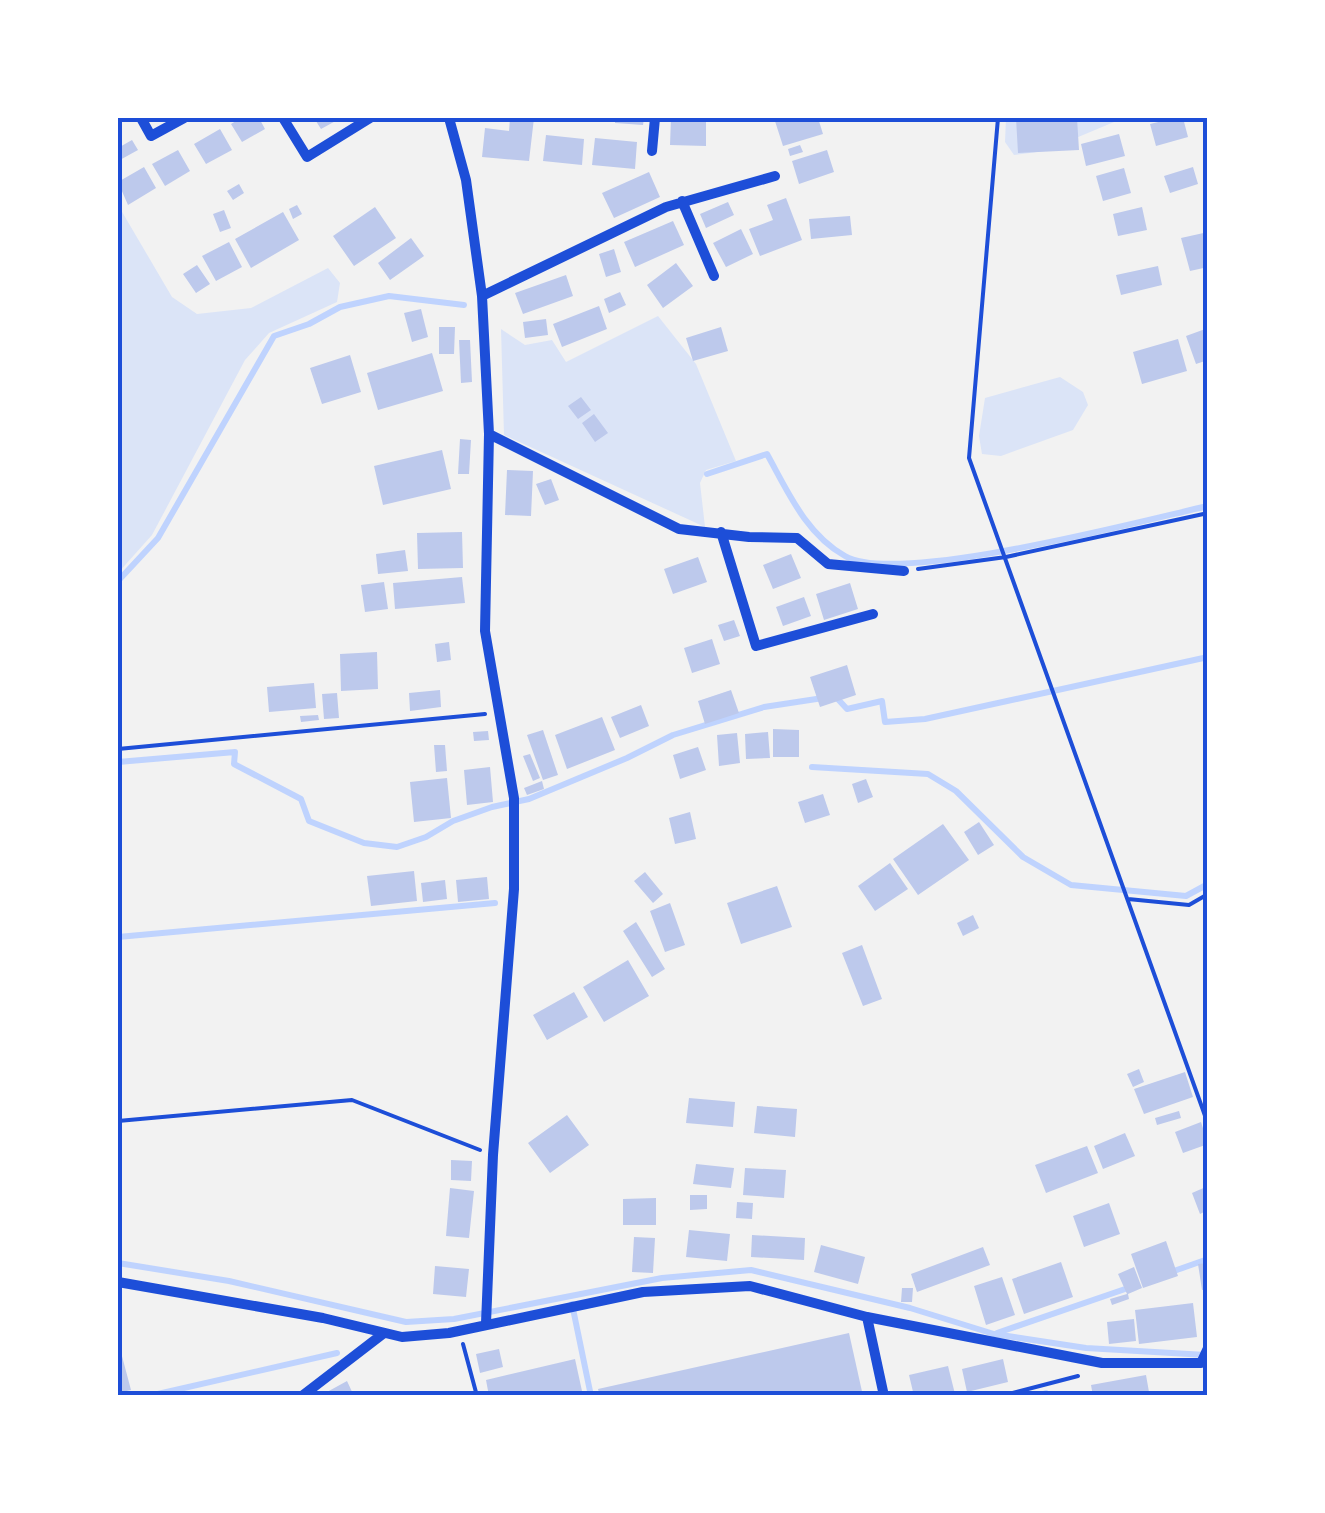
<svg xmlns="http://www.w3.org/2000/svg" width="1325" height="1513" font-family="'IBM Plex Serif',serif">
<rect width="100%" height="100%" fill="#f2f2f2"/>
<!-- green -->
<path fill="#dbe4f7" d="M1006 118H1117L1114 122 1045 151 1014 155 1005 142Z
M118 205 172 297 197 314 251 308 328 268 340 283 337 302 269 333 245 360 152 535 118 573Z
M658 316 696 364 736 461 706 470 700 483 705 527 504 435 501 329 525 345 552 340 566 362Z
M1060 377 1083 392 1088 405 1073 430 1001 456 982 454 979 436 985 398Z"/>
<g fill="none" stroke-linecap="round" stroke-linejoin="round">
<!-- stream -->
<path stroke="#bfd3fe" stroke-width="6" d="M707 474 767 454C788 492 806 534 845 556 897 586 1141 521 1208 506
M118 581 158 538 274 336 309 324 340 307 389 296 464 305
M835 696 847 709 882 701 885 722 925 719 1208 657
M118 762 235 752 234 764 301 799 309 821 364 843 397 847 426 837 453 821 492 807 529 799 627 758 673 735 764 707 823 698
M812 767 928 774 956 791 1023 857 1071 885 1186 896 1208 884
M118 937 495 903
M118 1263 229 1281 406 1322 454 1319 662 1278 751 1270 910 1308 994 1334 1086 1348 1206 1355
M1171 1272 1208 1259
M572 1304 591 1396
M997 1333 1131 1287
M149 1396 337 1353
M1037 1396 1046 1393"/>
</g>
<!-- building -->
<path fill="#bdc9ec" d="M241 118H259L265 129 242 142 231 124Z
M314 118H341L321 129Z
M510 118H534L529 161 482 157 485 128 509 131Z
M615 118H644L643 125 615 123Z
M671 118 706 119V146L670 145Z
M774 118H818L823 134 783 146Z
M1016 118H1077L1079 150 1018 153Z
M1175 118H1183L1188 137 1156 146 1150 124Z
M220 129 232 150 206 164 194 144Z
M1119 134 1125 156 1086 166 1081 144Z
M546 135 584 139 582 165 543 161Z
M595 138 637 142 635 169 592 165Z
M132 140 138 150 118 161V148Z
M800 145 803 152 790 156 788 149Z
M178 150 190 171 165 186 152 164Z
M827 150 834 172 799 184 792 161Z
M144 167 156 188 128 205 118 182Z
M1193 167 1198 184 1170 193 1164 176Z
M1124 168 1131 193 1103 201 1096 176Z
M649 172 660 197 614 218 602 193Z
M239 184 244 193 233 200 227 191Z
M786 198 802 240 760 256 749 229 773 220 767 205Z
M728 202 734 215 706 228 700 214Z
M297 205 302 214 293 219 289 209Z
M375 207 396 238 354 266 333 236Z
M1142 207 1147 230 1118 236 1113 214Z
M224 210 231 228 220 232 213 214Z
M283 212 299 240 251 268 235 239Z
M850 216 852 235 811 239 809 219Z
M673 221 684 245 635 267 624 242Z
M741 229 753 254 726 267 713 243Z
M1208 232V267L1190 271 1181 238Z
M411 238 424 256 390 280 378 263Z
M229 242 242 267 216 281 202 256Z
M614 249 621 272 606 277 599 254Z
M676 263 693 286 663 308 647 285Z
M197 265 210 284 196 293 183 274Z
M1158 266 1162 285 1121 295 1116 275Z
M566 275 573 296 523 314 515 293Z
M620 292 626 305 609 313 604 299Z
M599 306 607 329 562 347 553 324Z
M421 309 428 337 412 342 404 313Z
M546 319 548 335 525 338 523 322Z
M439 327H455L454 354H439Z
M721 327 728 351 693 361 686 338Z
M1208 328V360L1196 364 1186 336Z
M1178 339 1187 371 1142 384 1133 352Z
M459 340H470L472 382 461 383Z
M432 353 443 391 378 410 367 373Z
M350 355 361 392 322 404 310 368Z
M581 397 591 410 578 419 568 406Z
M594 414 608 433 595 442 582 423Z
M460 439 471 440 469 474H458Z
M442 450 451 489 383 505 374 466Z
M507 470 533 471 531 516 505 515Z
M551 479 559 500 545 505 536 484Z
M462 532 463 568 418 569 417 533Z
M405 550 408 571 378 574 376 554Z
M791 554 801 578 773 589 763 565Z
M698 557 707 582 673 594 664 569Z
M462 577 465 603 395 609 393 583Z
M384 582 388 609 365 612 361 585Z
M850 583 858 609 824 620 816 594Z
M804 597 811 616 783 626 776 607Z
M734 620 740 636 724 641 718 625Z
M712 639 720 664 692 673 684 648Z
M449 642 451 660 437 662 435 644Z
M377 652 378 689 341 691 340 654Z
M847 665 856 695 820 707 810 677Z
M314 683 316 708 269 712 267 687Z
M440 690 441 707 410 711 409 693Z
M731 690 739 713 705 724 698 701Z
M337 693 339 718 324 719 322 694Z
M641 705 649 726 620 738 611 717Z
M318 715 319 720 301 722 300 716Z
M602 717 615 750 567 769 555 735Z
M773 729 799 730V757H773Z
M543 730 558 775 543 780 527 735Z
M488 731 489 740 474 741 473 732Z
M768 732 770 758 746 759 745 734Z
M737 733 740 763 719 766 717 735Z
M434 745H445L447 771 436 772Z
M698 747 706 770 680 779 673 755Z
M530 754 540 778 533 781 523 756Z
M490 767 493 802 467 805 464 770Z
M447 778 451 818 414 822 410 782Z
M866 779 873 797 858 803 852 784Z
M542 781 544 789 527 795 524 788Z
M823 794 830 815 805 823 798 802Z
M690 812 696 839 675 844 669 818Z
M979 822 994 845 978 855 964 832Z
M943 824 969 860 918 895 893 859Z
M890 863 908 889 875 911 858 886Z
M414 871 417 901 371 906 367 876Z
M645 872 663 894 653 903 634 881Z
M487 877 489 899 458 902 456 880Z
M445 880 447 899 423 902 421 883Z
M777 886 792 927 741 944 727 903Z
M670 903 685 945 665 952 650 911Z
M973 915 979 928 963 936 957 923Z
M636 922 665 969 652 977 623 931Z
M862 945 882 999 863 1006 842 953Z
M628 960 649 996 604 1022 583 987Z
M574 992 588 1017 547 1040 533 1015Z
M1139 1069 1144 1082 1133 1087 1127 1074Z
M1185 1072 1193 1097 1144 1114 1134 1089Z
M689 1098 735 1102 733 1127 686 1123Z
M757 1106 797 1109 795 1137 754 1133Z
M1179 1111 1181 1118 1157 1125 1155 1118Z
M567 1115 589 1145 550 1173 528 1143Z
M1201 1122 1208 1144 1183 1153 1175 1132Z
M1125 1133 1135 1156 1103 1169 1094 1146Z
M1087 1146 1098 1173 1046 1193 1035 1165Z
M451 1160 472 1161 471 1181 451 1180Z
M696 1164 734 1168 731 1188 693 1184Z
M745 1168 786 1170 784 1198 743 1195Z
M1208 1186V1210L1200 1214 1192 1193Z
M450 1188 474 1191 469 1238 446 1236Z
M690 1195H707V1209L690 1210Z
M656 1198V1225H623V1199Z
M737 1202 753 1203 752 1219 736 1218Z
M1109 1203 1120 1234 1084 1247 1073 1216Z
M689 1230 730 1234 727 1261 686 1257Z
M752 1235 805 1238 804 1260 751 1257Z
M634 1237 655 1238 653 1273 632 1272Z
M1166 1241 1178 1276 1143 1288 1131 1254Z
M821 1245 865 1257 858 1284 814 1272Z
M983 1247 990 1265 917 1292 911 1274Z
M1061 1262 1073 1297 1024 1314 1012 1279Z
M1208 1263V1289L1202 1290 1198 1264Z
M435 1266 469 1269 466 1297 433 1294Z
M1134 1267 1142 1288 1128 1294 1129 1299 1112 1305 1110 1299 1127 1294 1118 1274Z
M1002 1277 1015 1315 986 1325 974 1286Z
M902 1288H913L912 1302H901Z
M1193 1303 1197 1337 1139 1344 1135 1310Z
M1134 1319 1136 1341 1109 1344 1107 1322Z
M849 1333 863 1396H600L598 1389Z
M118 1341 131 1390 118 1393Z
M499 1349 503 1367 480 1373 476 1354Z
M575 1359 582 1391 564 1396H489L486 1380Z
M1003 1359 1008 1382 967 1392 962 1369Z
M948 1366 955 1394 914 1396 909 1375Z
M1146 1375 1149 1392 1093 1396 1091 1385Z
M347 1381 354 1396H329L327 1392Z"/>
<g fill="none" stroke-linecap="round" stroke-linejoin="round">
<!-- path -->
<path stroke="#1d4ed8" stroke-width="4" d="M998 118 969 458 1208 1124
M918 569 1006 557 1208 513
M118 749 485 714
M1128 899 1189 905 1208 894
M118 1121 352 1100 480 1150
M463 1344 477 1396
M1001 1396 1078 1376"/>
<!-- minor -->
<path stroke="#1d4ed8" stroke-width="10" d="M141 118 151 136 184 118
M283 118 307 157 370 118
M449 118 466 180 482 296 489 434 485 631 514 798V889L493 1155 486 1323
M652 151 655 118
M682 201 714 276
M482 296 666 207 775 176
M489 434 679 529 749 537 797 538 828 564 904 571
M721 532 756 646 873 614
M118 1282 323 1318 402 1337 449 1333 643 1292 750 1286 867 1317 1102 1363H1201L1208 1348
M867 1317 884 1396
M302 1396 384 1333"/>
</g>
<!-- border -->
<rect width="1325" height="1513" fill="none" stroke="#ffffff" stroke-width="240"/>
<rect x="120" y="120" width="1085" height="1273" fill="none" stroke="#1d4ed8" stroke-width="4"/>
</svg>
